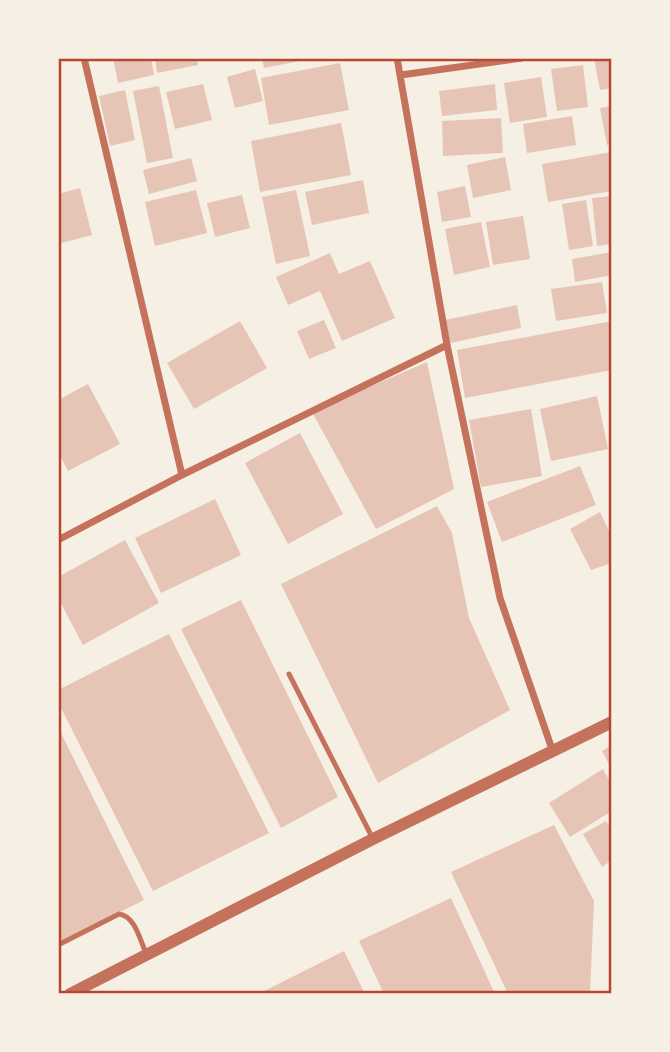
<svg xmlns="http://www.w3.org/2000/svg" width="670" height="1052" font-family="'DM Sans',sans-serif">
<rect width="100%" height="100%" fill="#f6efe4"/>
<!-- building -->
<path fill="#e6c5b7" d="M113 58H151L154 75 118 83Z
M155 58H197L198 65 157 73Z
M262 58H310V59L264 68Z
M594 58H612V88L600 90Z
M340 63 349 110 269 125 261 78Z
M583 65 588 107 557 111 551 69Z
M255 69 263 101 235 108 227 77Z
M541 77 547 117 510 123 504 83Z
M203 84 212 120 175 129 166 92Z
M495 84 497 110 442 116 439 91Z
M159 86 173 158 147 163 133 91Z
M125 90 135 140 110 146 99 96Z
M612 106V144L607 145 600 108Z
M572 116 576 145 527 153 523 124Z
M501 118 503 153 443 156 442 121Z
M341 123 351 175 260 192 251 141Z
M612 152V191L548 202 542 164Z
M505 157 511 190 473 198 467 165Z
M191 158 197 181 149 194 143 170Z
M363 180 369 213 312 225 305 192Z
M465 186 471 217 442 222 437 192Z
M80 188 92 235 58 244V194Z
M196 190 207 233 155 246 145 202Z
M296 190 310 256 276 264 262 197Z
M242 195 250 228 215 237 207 203Z
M612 196V244L597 246 592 198Z
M586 200 593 246 569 250 562 204Z
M523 216 530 259 493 265 486 222Z
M481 222 490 267 454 275 445 229Z
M612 252V275L575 282 572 259Z
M330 253 339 274 370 261 395 318 342 341 320 291 288 305 276 277Z
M602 282 607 313 556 321 551 289Z
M517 305 521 328 450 343 445 320Z
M324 320 336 348 309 359 297 331Z
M240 321 267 368 194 409 167 363Z
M612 321V370L465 398 457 350Z
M427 362 454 489 376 529 312 412Z
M88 384 120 444 68 471 58 452V400Z
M597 396 608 449 551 461 540 409Z
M531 409 542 476 481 487 469 420Z
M300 433 343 514 288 544 245 463Z
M580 466 596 505 502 542 487 502Z
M215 499 241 555 161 593 135 538Z
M437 506 452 533 469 618 510 710 378 783 281 584Z
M600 512 612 537V563L591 570 570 529Z
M125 540 159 603 83 645 58 598V577Z
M241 600 338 797 281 828 181 629Z
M169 634 269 833 153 891 58 702V690Z
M58 727 144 900 58 943Z
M612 745V770L602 751Z
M603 769 612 785V811L570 837 549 803Z
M606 821 612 831V860L602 867 583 834Z
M554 825 594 901 590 994H508L451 872Z
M451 898 495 994H384L359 941Z
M344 951 365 994H258Z"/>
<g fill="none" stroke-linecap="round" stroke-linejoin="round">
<!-- service -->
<path stroke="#c5725c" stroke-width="5" d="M289 674 373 839
M58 945 119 914C135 916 140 940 146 953"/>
<!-- minor -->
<path stroke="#c5725c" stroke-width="7" d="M84 58 182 475
M397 58 447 345 500 598 553 752
M401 75 522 58
M58 540 182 475 447 345"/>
<!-- tertiary -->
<path stroke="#c5725c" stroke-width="12" d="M70 994 373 839 612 722"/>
</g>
<!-- border -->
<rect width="670" height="1052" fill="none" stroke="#f6efe4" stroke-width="119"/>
<rect x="60" y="60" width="550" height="932" fill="none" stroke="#b5482f" stroke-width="2.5"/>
</svg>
